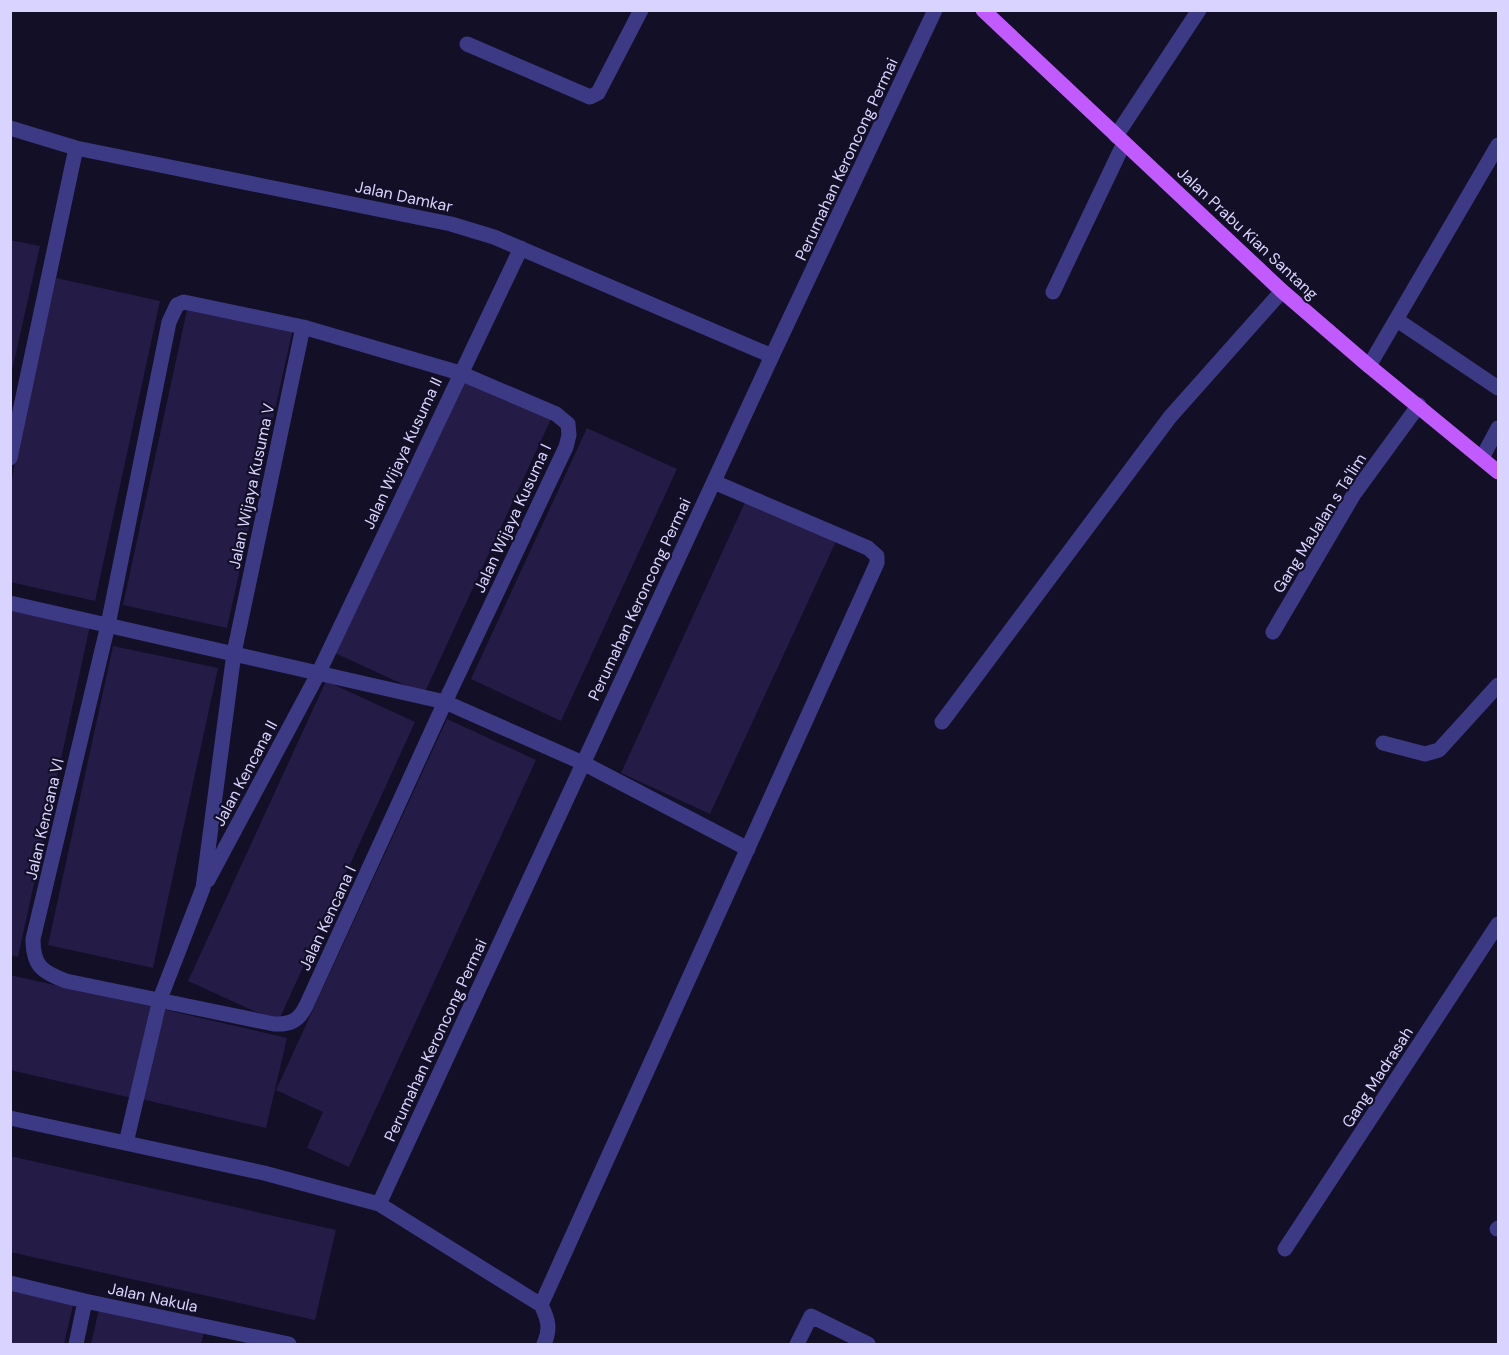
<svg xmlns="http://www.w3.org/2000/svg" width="1509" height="1355" font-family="'DM Sans',sans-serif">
<rect width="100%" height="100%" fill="#130f26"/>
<!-- building -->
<path fill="#241b47" d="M10 240 40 246 11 375H10Z
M56 278 160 301 95 601 10 582V486Z
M188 305 293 328 227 628 123 605Z
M461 378 551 419 424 694 335 653Z
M587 428 677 469 561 721 471 679Z
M747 498 837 539 710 814 621 773Z
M10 609 90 626 18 957 10 955Z
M113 646 218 668 153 968 48 945Z
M326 681 415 722 278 1022 188 981Z
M447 719 536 760 349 1167 307 1148 323 1112 276 1090Z
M10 975 152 1007 132 1098 10 1070Z
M162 1009 287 1038 266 1128 141 1099Z
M10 1156 336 1230 315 1320 10 1252Z
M10 1287 74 1301 64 1344H10Z
M99 1309 204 1332 201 1344H91Z"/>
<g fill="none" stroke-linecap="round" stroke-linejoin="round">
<!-- minor -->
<path stroke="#3d3a85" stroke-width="15" d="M467 44 590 97 598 93 641 10
M10 128 76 148 451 224 494 237 772 356
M1116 136 1199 10
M1053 292 1124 143
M184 302 303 327 460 373 556 414 568 424 569 435 566 447 445 702 306 1006C299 1020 291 1025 274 1024L66 981C42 972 33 966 33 939L108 625 169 322 177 305Z
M1397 320 1498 388
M1369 366 1498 145
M10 458 76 148
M1482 458 1498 428
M10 603 445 702 583 763 748 849
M1273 632 1354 494 1419 405
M942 722 1170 417 1282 291
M1383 743 1425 754 1439 750 1498 685
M208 880 318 674 521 248
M10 1118 264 1173 379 1204 541 1305
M126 1143 160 999 203 888 234 653 303 327
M379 1204 772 356 935 10
M1497 1229 1498 1228
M1285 1249 1498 924
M10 1283 85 1301 289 1344
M541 1305 877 563V556L868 548 714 482
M541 1305C548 1319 551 1329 544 1344
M76 1344 85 1301
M797 1344 811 1316 868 1344"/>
<!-- major -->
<path stroke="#c25bff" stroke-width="15" d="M983 10 1282 291 1369 366 1498 472"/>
</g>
<g text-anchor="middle" stroke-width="4.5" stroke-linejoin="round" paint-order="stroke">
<!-- street labels -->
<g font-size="16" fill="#d9d4ff" stroke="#130f26">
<text transform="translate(846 159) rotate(-65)" y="6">Perumahan Keroncong Permai</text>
<text transform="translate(404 196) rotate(12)" y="6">Jalan Damkar</text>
<text transform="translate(1248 233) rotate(43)" y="6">Jalan Prabu Kian Santang</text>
<text transform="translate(402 453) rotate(-65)" y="6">Jalan Wijaya Kusuma II</text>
<text transform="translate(251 486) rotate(-78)" y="6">Jalan Wijaya Kusuma V</text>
<text transform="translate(512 518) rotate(-65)" y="6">Jalan Wijaya Kusuma I</text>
<text transform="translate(1319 523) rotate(-58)" y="6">Gang MaJalan s Ta'lim</text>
<text transform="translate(639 599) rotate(-65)" y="6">Perumahan Keroncong Permai</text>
<text transform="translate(245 773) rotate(-62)" y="6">Jalan Kencana II</text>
<text transform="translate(44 819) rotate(-77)" y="6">Jalan Kencana VI</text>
<text transform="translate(327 918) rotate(-65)" y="6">Jalan Kencana I</text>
<text transform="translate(435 1040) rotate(-65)" y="6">Perumahan Keroncong Permai</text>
<text transform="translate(1377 1077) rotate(-57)" y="6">Gang Madrasah</text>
<text transform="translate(153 1297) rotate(12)" y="6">Jalan Nakula</text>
</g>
</g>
<!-- border -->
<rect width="1509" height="1355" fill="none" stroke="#d9d4ff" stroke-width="24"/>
</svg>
